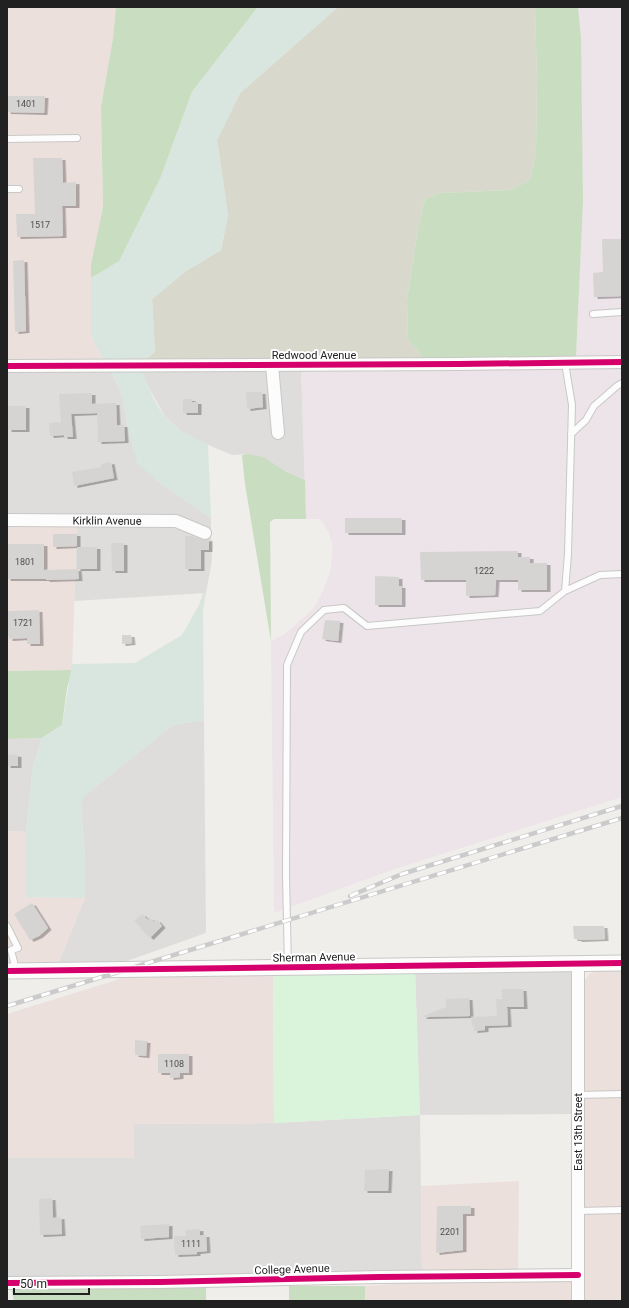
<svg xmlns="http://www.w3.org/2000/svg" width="629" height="1308" font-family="Roboto,sans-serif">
<defs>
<filter id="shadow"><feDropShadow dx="3.5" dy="2" stdDeviation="0" flood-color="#0004"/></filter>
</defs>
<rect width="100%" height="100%" fill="#efeeeb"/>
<!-- residential -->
<path fill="#dedddc" d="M278 370H301L305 480 248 454 232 455 199 441 180 430 165 417 147 384 142 371H266L273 438 284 437Z
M7 371H111L123 398 129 435 157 481 211 518V530L178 517 7 515Z
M77 526H174L207 540 211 533 212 560 206 593 74 601Z
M204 720 206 933 124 962 58 964 85 898V857L81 806 83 797 173 725Z
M42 738 33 766 26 832 7 831V739Z
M571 969 572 1114 420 1115 422 1271 277 1276 7 1279V1158H134V1124L274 1123 420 1115 415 970Z"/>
<!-- commercial -->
<path fill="#ece0dd" d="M7 7H116L113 38 101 107 103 207 91 264V336L104 361H7Z
M7 525 77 526 72 670 7 671Z
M7 831 26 832V897L85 898 58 964 7 965Z
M596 971H622V1301H584V981L589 974Z
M273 975 274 1123 134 1124V1158H7V1014L129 976Z
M519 1181 518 1271H422L421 1186Z
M572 1280V1301H365V1286L422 1282Z"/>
<!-- industrial -->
<path fill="#ece4e8" d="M578 7H622V357H576L583 201 581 37Z
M622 367V797L395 869 274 913 271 641 285 634 313 609 321 595 330 573 333 549 329 532 320 519H306L301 370Z"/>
<!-- construction -->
<path fill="#d8d8cd" d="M338 7H535L537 81 536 150 530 180 511 190 440 193 425 199 417 235 407 300 408 340 421 354V360L145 361 155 351 152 299 186 271 221 250 228 215 217 140 240 93Z"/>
<!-- forest -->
<path fill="#c9ddc1" d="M116 7H258L192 92 161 177 119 262 91 278V264L103 207 101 107 113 38Z
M535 7H578L581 37 583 201 576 357 421 360V354L408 340 407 300 417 235 425 199 440 193 511 190 530 180 536 150 537 81Z
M248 454 263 457 285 471 305 480 306 519H274L270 522 271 641 245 484 242 455Z
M72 670 67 688 62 725 42 738 7 739V671Z
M206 1286V1301H14L11 1288Z
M289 1286H365V1301H289Z"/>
<!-- wetland -->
<path fill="#d8e6df" d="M258 7H338L240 93 217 140 228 215 221 250 186 271 152 299 155 351 145 361H104L91 336V278L119 261 161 177 192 92Z
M111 371H142C147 384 157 408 166 418 177 430 193 438 208 444L211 518 157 481 137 463 129 435 123 398Z
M203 593H206L203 610 204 720 173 725 83 797 81 806 85 857V898L26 897V832L33 766 42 738 62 725 72 664 135 663 182 635 199 605Z"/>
<!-- park -->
<path fill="#daf4dc" d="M415 970 420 1115 274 1123 273 975Z"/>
<!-- building -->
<path fill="#d6d4d2" filter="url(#shadow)" d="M7 96H45L44 113 7 112Z
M33 158H62L63 183 76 182V206H62L63 236 17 237 16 214H35Z
M602 239H622V296L594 297 593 273 603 272Z
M24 260 26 331 15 332 13 261Z
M246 392H262L263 407 247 409Z
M92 393V404L116 403 117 425H124L125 441 98 442 97 413 71 414 73 437H64V435L50 436 49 423 61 422 59 394Z
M183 399H192V402H198V413H183Z
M8 406H26V430H8Z
M111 462 114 478 74 486 72 472 101 467V464Z
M345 518H402V533H345Z
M53 534H77V546L53 547Z
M185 536H192L203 540 209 539V550H201V569H185Z
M111 543H124V571H112Z
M7 544H44V570L78 569 79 579 46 580V579H7Z
M77 547H97V569H77Z
M518 551V557H530V563H547V590H518V580H496L495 595 466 596V580H421L420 552Z
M375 576 399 577V586H402V605H375Z
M39 610 40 644H27V638L9 639V636H7V611Z
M325 620 340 621 338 641 322 639Z
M122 635H131L132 643 122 644Z
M7 754 18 755V766H7Z
M32 903 48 928 39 936 30 940 14 914Z
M142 914 148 920 150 918 154 922 157 920 162 926 150 938 134 921Z
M573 926H604L605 939 578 940V939H574Z
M502 989H523L524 1007H507L508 1025 485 1026V1030L474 1031V1026H472L471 1017 497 1016 496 999H502Z
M469 998 470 1016 423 1017V1016L446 1007V999Z
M135 1040 147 1041 146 1056 135 1055Z
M158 1054H189V1073H180V1077L170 1078V1073H158Z
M389 1169 388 1191H364L365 1170Z
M52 1198 53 1218 61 1217 62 1234 40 1235 39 1199Z
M437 1206H471V1214H463V1250L436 1253Z
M169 1224V1237L141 1239 140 1226Z
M200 1229V1235H206L207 1251 197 1252V1254L175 1255 174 1236H186L185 1230Z"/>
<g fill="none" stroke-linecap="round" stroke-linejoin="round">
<!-- service casing -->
<g stroke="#c8c8c6" stroke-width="8">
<path id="service" d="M7 139 77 138
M7 189H19
M593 314 622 312
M571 434 586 420 594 406 617 386 622 383
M565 591 600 575 622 574
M7 926 18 948 11 950 16 970
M288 967 286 876 287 665 301 632 324 610 344 608 367 626 540 611 565 591 568 554 572 405 565 363
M577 1095 622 1094
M578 1211 622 1210"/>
</g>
<!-- minor casing -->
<g stroke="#c8c8c6" stroke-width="14">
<g id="minor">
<path d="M272 365 278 433"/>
<path d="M7 366 459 364 622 362"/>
<path id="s1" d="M7 520 176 521 205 533"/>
<path d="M7 1283 161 1282 379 1277 578 1275"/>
<path d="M578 1301V964"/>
</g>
</g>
<!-- tertiary casing -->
<g stroke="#c8c8c6" stroke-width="17">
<path id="tertiary" d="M7 971 622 963"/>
</g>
<!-- service -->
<use href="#service" stroke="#fdfcfc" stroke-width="6"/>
<!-- minor -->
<use href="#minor" stroke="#fdfcfc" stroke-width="12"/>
<!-- tertiary -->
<use href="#tertiary" stroke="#fdfcfc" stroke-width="15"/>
<!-- rail casing -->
<g stroke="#cbcbcb" stroke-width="4.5">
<path id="rail" d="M350 896 402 874 622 806
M7 1006 622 818"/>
</g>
<!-- rail -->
<use href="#rail" stroke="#fff" stroke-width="3" stroke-dasharray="9" stroke-linecap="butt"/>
<!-- cycleway casing -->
<g stroke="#fff" stroke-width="8">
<path id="cycleway" d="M7 366 459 364 622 362
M7 971 622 963
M7 1283 161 1282 379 1277 578 1275"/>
</g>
<!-- cycleway -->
<use href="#cycleway" stroke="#d6006c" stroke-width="6"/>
</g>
<g text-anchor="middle" stroke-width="4" stroke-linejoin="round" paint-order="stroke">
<!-- number labels -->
<g font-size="9" fill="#4e4e4d">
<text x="26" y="107">1401</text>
<text x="40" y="228">1517</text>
<text x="25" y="565">1801</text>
<text x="484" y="574">1222</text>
<text x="23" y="626">1721</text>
<text x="174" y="1067">1108</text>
<text x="450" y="1235">2201</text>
<text x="191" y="1247">1111</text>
</g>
<!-- street labels -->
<g font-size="11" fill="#212121" stroke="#fff">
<text x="314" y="359">Redwood Avenue</text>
<text dy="4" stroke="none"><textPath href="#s1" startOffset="100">Kirklin Avenue</textPath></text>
<text transform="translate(314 957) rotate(-1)" y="4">Sherman Avenue</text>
<text transform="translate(578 1132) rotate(-90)" y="4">East 13th Street</text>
<text transform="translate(292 1269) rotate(-2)" y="4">College Avenue</text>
</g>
</g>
<!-- border -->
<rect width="629" height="1308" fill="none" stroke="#212121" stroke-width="16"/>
<!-- scale -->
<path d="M14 1288v6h75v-6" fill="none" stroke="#212121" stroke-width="2"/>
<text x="20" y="1288" font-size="12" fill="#212121" stroke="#ffffff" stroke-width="3" paint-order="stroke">50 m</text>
</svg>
